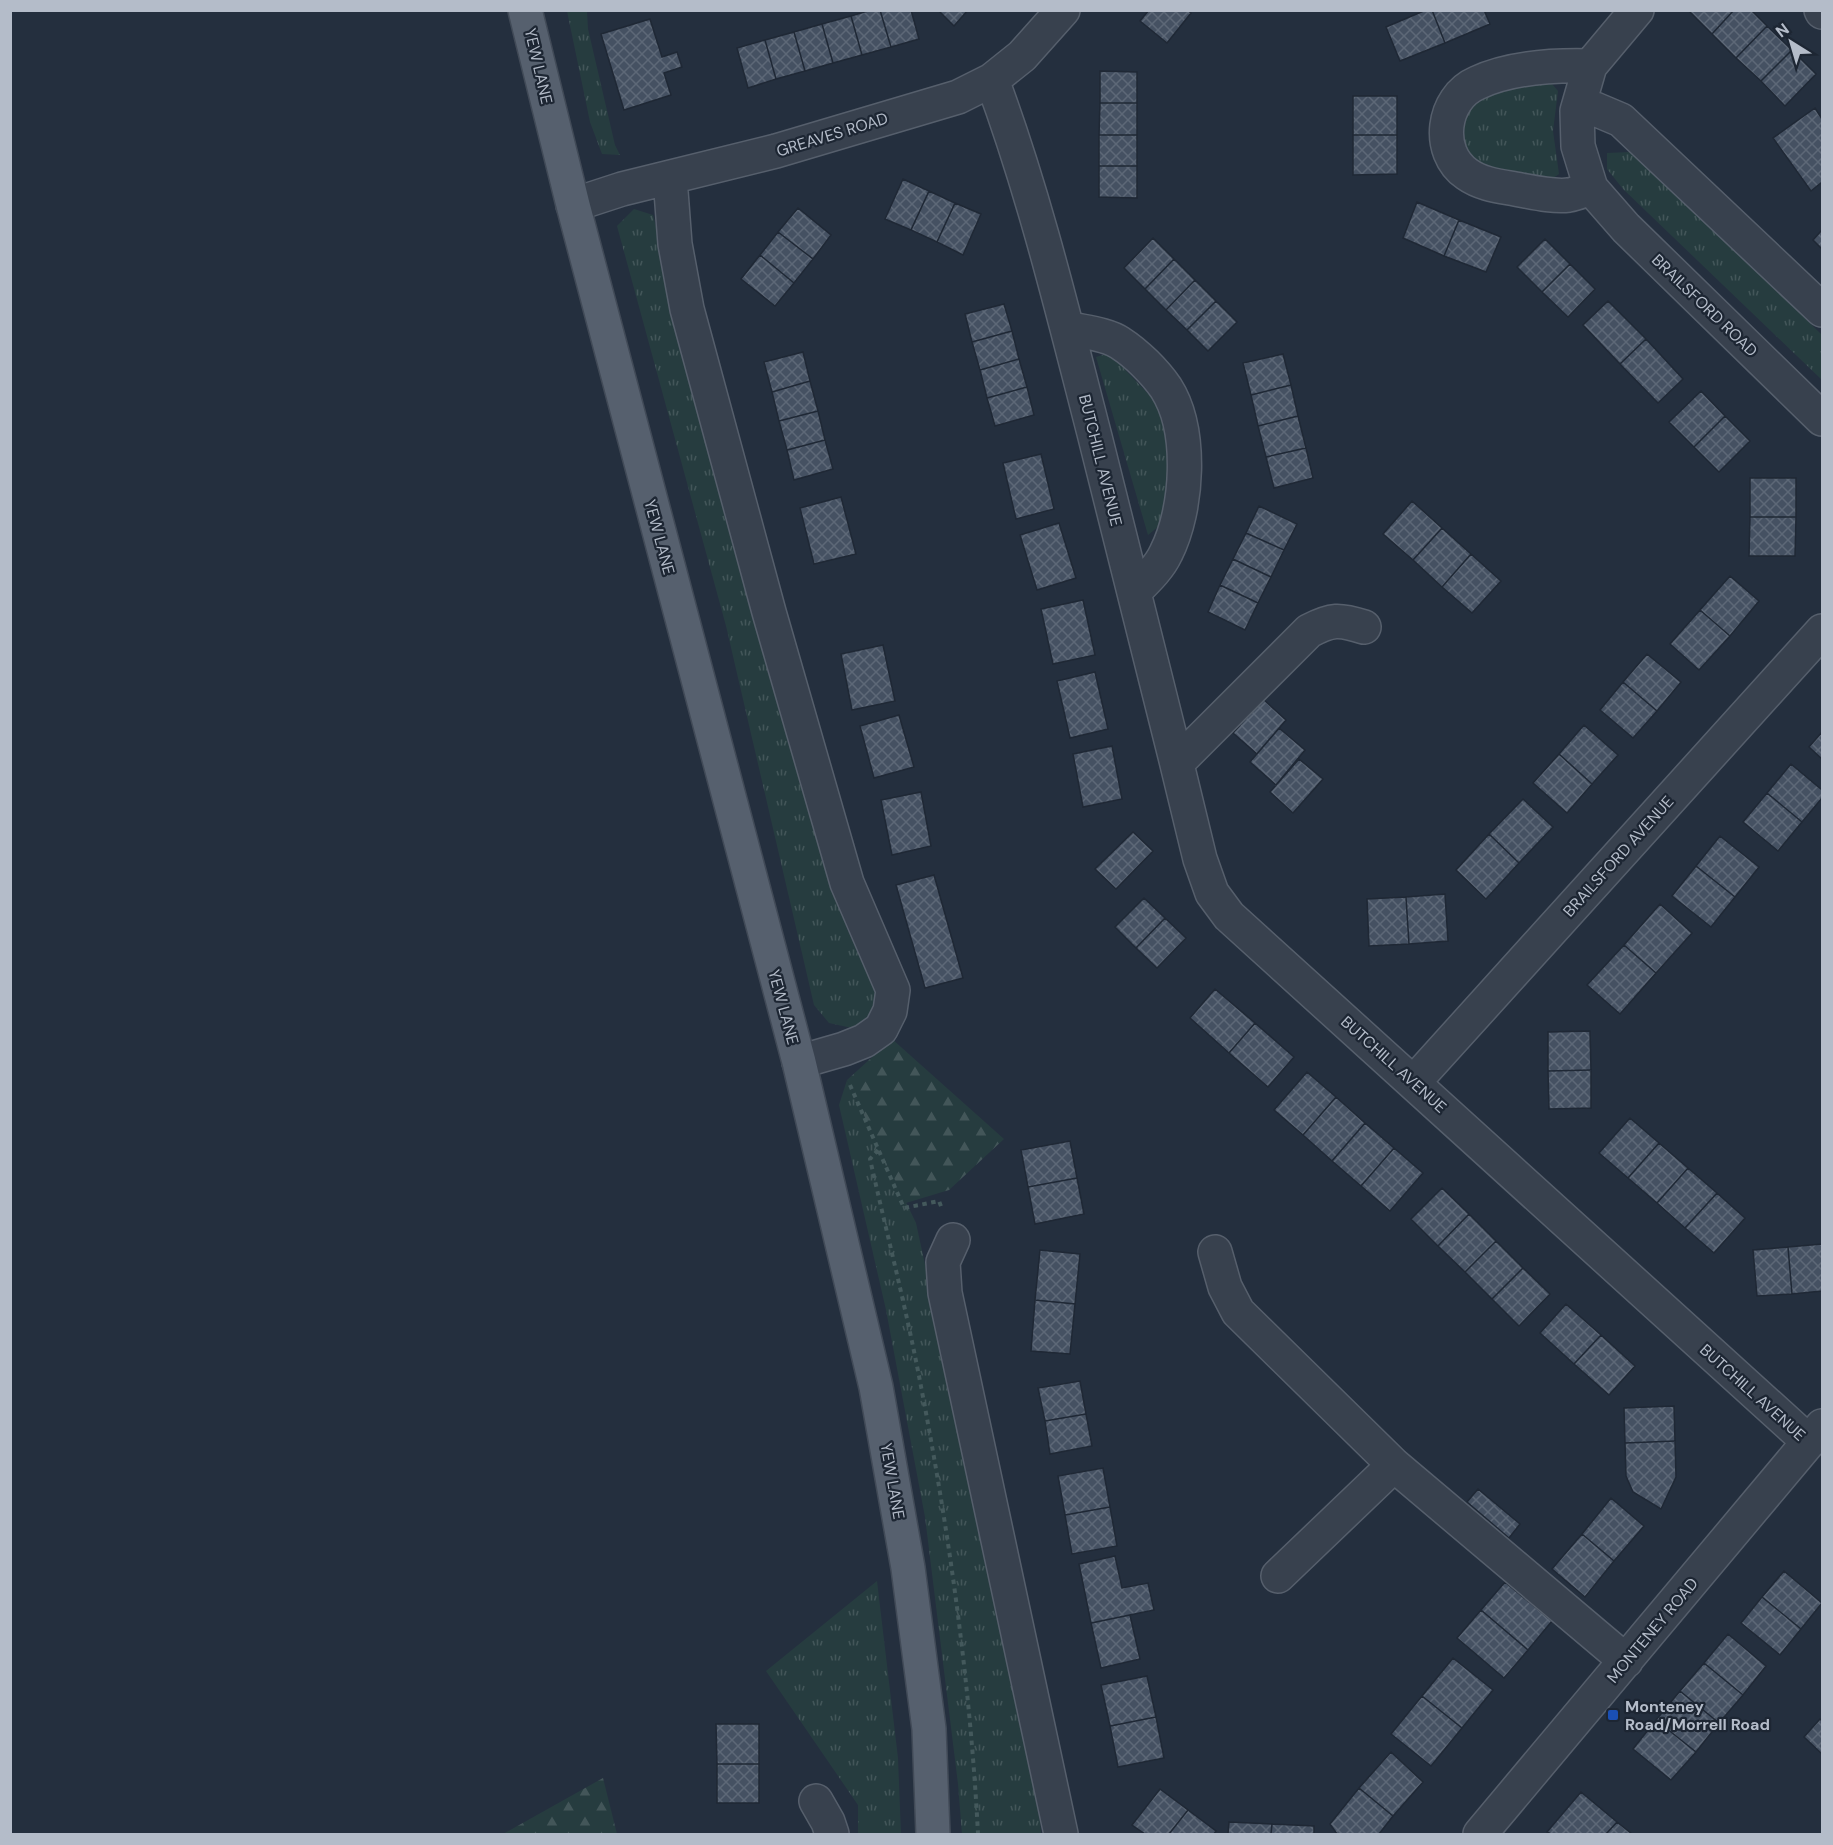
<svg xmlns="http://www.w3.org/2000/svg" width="1833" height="1845" font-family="'DM Sans',sans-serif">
<defs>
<pattern id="grass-tufts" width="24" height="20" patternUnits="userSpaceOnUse" patternTransform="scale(1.5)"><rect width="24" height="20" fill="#263c3f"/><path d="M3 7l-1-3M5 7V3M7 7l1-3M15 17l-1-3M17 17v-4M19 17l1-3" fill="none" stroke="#435659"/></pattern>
<pattern id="forest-firs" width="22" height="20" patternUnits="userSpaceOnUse" patternTransform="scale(1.5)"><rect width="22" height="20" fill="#263c3f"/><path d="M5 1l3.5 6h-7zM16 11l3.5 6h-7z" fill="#435659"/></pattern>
<pattern id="building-cross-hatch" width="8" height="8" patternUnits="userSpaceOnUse" patternTransform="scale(1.5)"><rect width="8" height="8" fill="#455162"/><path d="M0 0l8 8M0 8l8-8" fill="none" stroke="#5d6877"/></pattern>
</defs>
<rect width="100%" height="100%" fill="#242f3e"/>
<!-- grass -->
<path fill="url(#grass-tufts)" d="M567 11H587L588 29 615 145 620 155 602 154 590 122Z
M1547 78 1558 91 1553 131 1559 174 1549 181 1477 166 1464 152 1460 134 1465 112 1483 95Z
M1630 152 1650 166 1822 335V380L1623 189 1607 169V153Z
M634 209 653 215 743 562 847 929 879 984 880 1006 869 1020 852 1028 829 1023 814 1005 726 626 617 226Z
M1109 353 1158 404 1172 454 1164 522 1148 535 1096 357Z
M847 1080 916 1223 1037 1781 1041 1834H962L958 1784 925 1517 886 1310 839 1105Z
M877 1581 898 1758 901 1834H858V1805L766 1671Z"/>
<!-- forest -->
<path fill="url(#forest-firs)" d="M892 1039 1004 1139 949 1190 906 1203 847 1080Z
M603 1778 617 1834H503Z"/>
<!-- building -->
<path fill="url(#building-cross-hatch)" stroke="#1f2835" stroke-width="1.5" d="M871 10H880L891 47 862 55 851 16Z
M880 10H911L919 39 891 47Z
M938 10H968L954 26Z
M1149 10H1188L1191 13 1167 43 1140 21Z
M1426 10H1432L1445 43 1400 61 1386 27Z
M1432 10H1484L1490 24 1445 43Z
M1688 10H1734L1712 34Z
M1734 10H1751L1767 26 1736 58 1712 34Z
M851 16 862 55 833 63 822 24Z
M650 19 662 57 677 52 682 67 664 73 671 95 624 110 601 34Z
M822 24 833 63 805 71 794 32Z
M1767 26 1792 50 1761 81 1736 58Z
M794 32 805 71 776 79 765 40Z
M765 40 776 79 748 88 737 48Z
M1792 50 1816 74 1785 106 1761 81Z
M1100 71 1137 72V103H1100Z
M1353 96H1397V135H1353Z
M1100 103H1137V135H1099Z
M1815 108 1822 119V182L1811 191 1773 138Z
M1099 135H1137V166H1099Z
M1353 135H1397V174L1353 175Z
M1099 166H1137V198L1099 197Z
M903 179 929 191 911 230 885 219Z
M929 191 955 203 937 242 911 230Z
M1417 202 1459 220 1444 256 1403 238Z
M955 203 981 214 963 255 937 242Z
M798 208 831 235 813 259 778 232Z
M1459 220 1501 237 1486 272 1444 256Z
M1822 230V249L1813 240Z
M778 232 813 259 794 283 760 255Z
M1153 238 1174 259 1145 289 1124 268Z
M1545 239 1570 264 1542 292 1517 267Z
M760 255 794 283 775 306 741 279Z
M1174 259 1195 280 1166 310 1145 289Z
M1570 264 1595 289 1568 317 1542 292Z
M1195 280 1216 301 1187 330 1166 310Z
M1216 301 1237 322 1208 351 1187 330Z
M1608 301 1646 339 1620 364 1583 325Z
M1004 304 1012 331 972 342 965 314Z
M1012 331 1019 359 980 370 972 342Z
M1646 339 1683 379 1658 403 1620 364Z
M803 352 810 381 772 392 764 362Z
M1283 354 1291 385 1251 395 1243 363Z
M1019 359 1027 387 987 398 980 370Z
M810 381 818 411 779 421 772 392Z
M1291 385 1298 416 1258 426 1251 395Z
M1027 387 1034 415 995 426 987 398Z
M1701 391 1725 416 1694 447 1669 422Z
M818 411 825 440 787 450 779 421Z
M1298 416 1306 448 1266 457 1258 426Z
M1725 416 1750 441 1719 472 1694 447Z
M825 440 833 469 794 480 787 450Z
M1306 448 1313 478 1274 488 1266 457Z
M1041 454 1054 509 1016 519 1003 463Z
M1750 478H1796V517H1750Z
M841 497 856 554 814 564 800 508Z
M1412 501 1442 528 1413 560 1383 534Z
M1259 506 1297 524 1284 550 1246 533Z
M1750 517H1796L1795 556H1749Z
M1059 523 1076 578 1037 590 1020 535Z
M1442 528 1471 554 1442 587 1413 560Z
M1246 533 1284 550 1271 577 1233 559Z
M1471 554 1501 581 1472 613 1442 587Z
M1233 559 1271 577 1258 603 1220 585Z
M1730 576 1759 601 1730 636 1700 610Z
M1220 585 1258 603 1245 630 1208 612Z
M1083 600 1095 655 1053 664 1041 609Z
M1700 610 1730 636 1699 670 1670 644Z
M883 645 895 701 852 710 841 654Z
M1647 654 1681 682 1657 711 1623 682Z
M1095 672 1108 729 1070 738 1057 681Z
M1623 682 1657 711 1633 738 1600 710Z
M1263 699 1286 720 1257 754 1233 733Z
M899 715 914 767 874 778 860 726Z
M1584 725 1618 755 1592 784 1559 754Z
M1279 728 1305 750 1276 785 1250 762Z
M1822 732V759L1809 747Z
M1112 746 1122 799 1083 807 1073 754Z
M1559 754 1592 784 1567 813 1533 783Z
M1299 759 1323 779 1293 813 1270 792Z
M1791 764 1822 790V798L1802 822 1767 793Z
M921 792 931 846 892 855 881 800Z
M1767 793 1802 822 1778 851 1743 822Z
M1523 799 1553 827 1519 863 1489 834Z
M1133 832 1153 851 1116 889 1095 869Z
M1489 834 1519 863 1486 899 1456 870Z
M1720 836 1759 867 1735 897 1696 866Z
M1696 866 1735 897 1711 927 1672 896Z
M934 875 963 978 925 988 896 885Z
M1445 894 1448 941 1409 944 1406 897Z
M1406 897 1409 944 1369 946 1367 899Z
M1144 898 1165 918 1136 948 1115 927Z
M1660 904 1692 933 1656 973 1624 945Z
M1165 918 1186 938 1157 968 1136 948Z
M1624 945 1656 973 1620 1014 1587 985Z
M1215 989 1255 1023 1229 1053 1190 1018Z
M1255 1023 1294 1057 1268 1087 1229 1053Z
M1590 1031 1591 1070 1548 1071V1032Z
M1591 1070V1108L1549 1109 1548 1071Z
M1307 1072 1336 1097 1303 1135 1274 1110Z
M1336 1097 1365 1123 1332 1161 1303 1135Z
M1630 1118 1659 1143 1628 1178 1599 1153Z
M1365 1123 1394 1148 1361 1186 1332 1161Z
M1070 1141 1077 1178 1028 1187 1021 1150Z
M1659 1143 1688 1168 1657 1203 1628 1178Z
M1394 1148 1423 1173 1390 1211 1361 1186Z
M1688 1168 1717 1193 1685 1228 1657 1203Z
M1077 1178 1084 1214 1035 1224 1028 1187Z
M1442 1188 1469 1214 1438 1246 1411 1219Z
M1717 1193 1745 1218 1714 1253 1685 1228Z
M1469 1214 1496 1241 1465 1272 1438 1246Z
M1496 1241 1523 1268 1492 1299 1465 1272Z
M1822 1244V1291L1792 1294 1788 1247Z
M1788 1247 1792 1294 1757 1296 1753 1250Z
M1040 1250 1080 1254 1075 1304 1035 1300Z
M1523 1268 1550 1294 1519 1326 1492 1299Z
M1035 1300 1075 1304 1070 1354 1031 1351Z
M1566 1304 1601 1335 1574 1364 1540 1333Z
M1601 1335 1635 1366 1609 1395 1574 1364Z
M1080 1381 1086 1414 1045 1421 1038 1388Z
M1674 1406 1675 1441 1625 1443 1624 1408Z
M1086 1414 1092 1446 1050 1454 1045 1421Z
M1675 1441 1676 1477 1661 1509 1633 1492 1626 1476 1625 1443Z
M1103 1468 1110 1507 1065 1515 1058 1476Z
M1478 1489 1520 1524 1509 1538 1467 1502Z
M1611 1498 1644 1526 1614 1561 1582 1534Z
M1110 1507 1117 1546 1072 1554 1065 1515Z
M1582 1534 1614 1561 1585 1597 1552 1569Z
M1115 1556 1122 1588 1148 1583 1154 1610 1091 1623 1079 1564Z
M1784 1571 1822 1603 1801 1629 1762 1597Z
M1505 1582 1552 1621 1528 1650 1481 1610Z
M1762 1597 1801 1629 1780 1655 1741 1623Z
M1481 1610 1528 1650 1504 1678 1457 1638Z
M1130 1615 1140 1659 1101 1668 1091 1623Z
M1728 1634 1766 1666 1743 1695 1704 1663Z
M1453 1658 1493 1690 1462 1728 1422 1696Z
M1704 1663 1743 1695 1719 1723 1680 1691Z
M1147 1676 1156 1717 1110 1726 1101 1685Z
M1680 1691 1719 1723 1696 1752 1656 1720Z
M1422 1696 1462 1728 1431 1766 1391 1734Z
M1156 1717 1164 1758 1118 1767 1110 1726Z
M1820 1719 1822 1721V1754L1804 1737Z
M1656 1720 1696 1752 1671 1780 1633 1749Z
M716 1724H759V1764H717Z
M1391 1752 1423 1782 1393 1816 1359 1788Z
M717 1764H759V1803H717Z
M1359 1788 1393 1816 1379 1834H1337L1330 1824Z
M1160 1789 1188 1810 1169 1834H1145L1132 1825Z
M1581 1792 1617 1822 1606 1834H1551L1547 1832Z
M1188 1810 1216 1831 1214 1834H1169Z
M1229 1822 1272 1824 1271 1834H1228Z
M1617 1822 1632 1834H1606Z
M1272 1824 1314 1826V1834H1271Z"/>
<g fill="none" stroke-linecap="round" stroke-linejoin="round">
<!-- minor casing -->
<g stroke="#565f6c" stroke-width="36">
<path id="minor" d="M1637 10 1590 66 1577 111 1578 146 1591 188 1626 228 1822 419
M1821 10 1822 12
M1590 66C1553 65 1511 67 1477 83 1442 98 1435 152 1467 174 1481 184 1498 186 1515 189 1532 192 1552 197 1569 195 1576 194 1584 190 1591 188
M992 80C1035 196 1064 317 1095 437 1131 577 1166 718 1200 859L1212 893 1229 916 1809 1442
M1577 111 1595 109 1621 120 1822 310
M670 178 675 244 687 309 769 612 847 883 893 990 890 1011 881 1029 864 1041 844 1049 799 1062
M573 205 622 189 776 151 958 97 992 80 1022 56 1063 10
M1067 328C1083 332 1107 334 1120 343 1137 354 1155 372 1166 388 1193 430 1188 510 1166 553 1159 568 1146 580 1134 592
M1177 763 1309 631C1332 619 1339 619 1364 627
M1414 1082 1822 631
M953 1240 943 1262 945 1293 1061 1834
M1215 1252 1225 1287 1238 1312 1394 1465 1626 1661
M1278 1576 1394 1465
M816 1801 828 1822 832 1834
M1480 1834 1822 1426"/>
</g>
<!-- major casing -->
<g stroke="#414a57" stroke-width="36">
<path id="major" d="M525 10 573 205 799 1062 876 1387 908 1568 929 1729 933 1834"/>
</g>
<!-- path -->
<path stroke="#44595c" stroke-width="4" stroke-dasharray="4.5 4.5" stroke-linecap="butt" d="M850 1085 904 1208 939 1201 942 1209
M878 1150 870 1159C886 1230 904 1300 918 1371 948 1524 970 1679 978 1834"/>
<!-- minor -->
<use href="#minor" stroke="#38414e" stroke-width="33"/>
<!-- major -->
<use href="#major" stroke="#56606e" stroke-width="33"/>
</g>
<!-- markers -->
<rect fill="#1a4fb4" stroke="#1d2633" stroke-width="2" x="1607" y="1709" width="12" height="12" rx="3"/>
<g text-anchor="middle" stroke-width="4.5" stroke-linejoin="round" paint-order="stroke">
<!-- street labels -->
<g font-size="16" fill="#b4bcc9" stroke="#1d2633">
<text transform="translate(539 66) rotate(77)" y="6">YEW LANE</text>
<text transform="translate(832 134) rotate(-17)" y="6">GREAVES ROAD</text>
<text transform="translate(1705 305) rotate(44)" y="6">BRAILSFORD ROAD</text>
<text transform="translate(1101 460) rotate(76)" y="6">BUTCHILL AVENUE</text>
<text transform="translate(660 537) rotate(75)" y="6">YEW LANE</text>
<text transform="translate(1618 856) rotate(-48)" y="6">BRAILSFORD AVENUE</text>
<text transform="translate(784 1007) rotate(75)" y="6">YEW LANE</text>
<text transform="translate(1394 1064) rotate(42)" y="6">BUTCHILL AVENUE</text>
<text transform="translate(1753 1392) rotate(42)" y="6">BUTCHILL AVENUE</text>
<text transform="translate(893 1481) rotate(80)" y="6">YEW LANE</text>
<text transform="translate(1652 1630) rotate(-50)" y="6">MONTENEY ROAD</text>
</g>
<!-- poi labels -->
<g font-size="16" font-weight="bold" fill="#b4bcc9" stroke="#1d2633" text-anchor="start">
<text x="1625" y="1712">Monteney<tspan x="1625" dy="18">Road/Morrell Road</tspan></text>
</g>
</g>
<!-- border -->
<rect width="1833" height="1845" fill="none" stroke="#b4bcc9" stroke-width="24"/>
<!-- north arrow -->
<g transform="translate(1791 42) rotate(323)" stroke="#1d2633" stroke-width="4.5" paint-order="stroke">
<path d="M0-4.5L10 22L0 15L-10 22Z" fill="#b4bcc9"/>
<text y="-9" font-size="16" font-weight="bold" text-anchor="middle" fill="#b4bcc9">N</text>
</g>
</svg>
